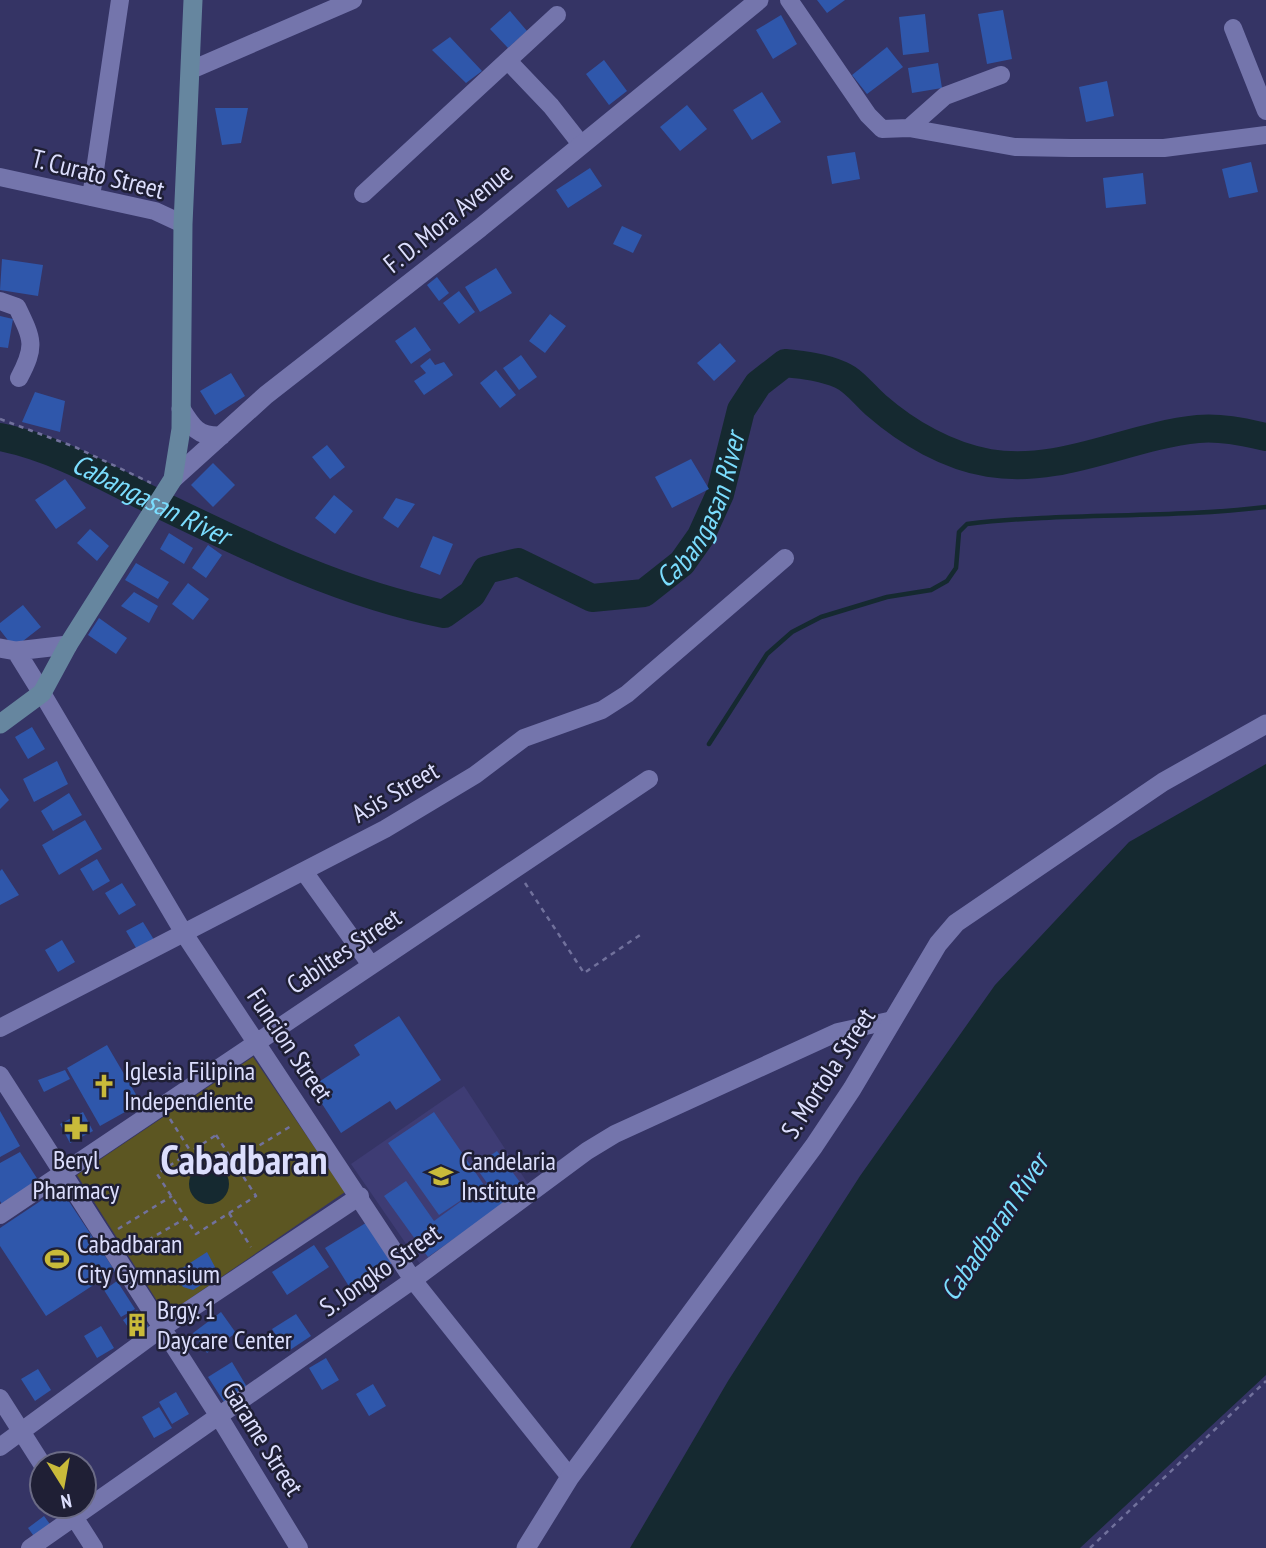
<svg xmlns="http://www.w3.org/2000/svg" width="1266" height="1548" font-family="'PT Sans Narrow',sans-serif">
<rect width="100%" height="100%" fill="#353465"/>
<!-- built -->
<path fill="#3e3c74" d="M464 1086 530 1187 422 1267 351 1164Z"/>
<!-- green -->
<path fill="#5c5622" d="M253 1057 345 1192 166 1315 77 1175Z"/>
<!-- water -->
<path fill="#152930" d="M1266 764V1375L1080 1548H630L728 1381 860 1176 995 985 1129 842Z
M189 1184a20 20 0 1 1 40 0a20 20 0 1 1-40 0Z"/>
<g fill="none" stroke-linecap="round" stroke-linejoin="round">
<!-- stream -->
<path stroke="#152930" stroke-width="4.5" d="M709 744 767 654 792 632 821 617 887 597 931 590 947 581 956 568 959 532 967 524C1067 512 1166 519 1266 507"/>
<!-- river -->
<path stroke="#152930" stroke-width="28" id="s1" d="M0 437C57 448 110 480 161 505 252 549 344 594 444 614L472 594 486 570 518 562 592 598 644 593 682 563 701 536 720 494 741 410 758 384 785 363C804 365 823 367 841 375 855 381 866 397 877 406 908 433 948 456 989 463 1062 475 1127 436 1198 429 1221 427 1243 432 1266 437"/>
</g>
<!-- building -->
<path fill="#2f57ab" d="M817 0H845L827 13Z
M1003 10 1012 59 987 64 978 14Z
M510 11 527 31 508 48 490 29Z
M925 14 929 52 903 55 899 17Z
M781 15 797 44 773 59 756 30Z
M450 37 482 71 466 83 432 50Z
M887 47 903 67 867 94 852 75Z
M604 60 627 91 609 105 586 74Z
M938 63 942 88 912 93 908 68Z
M1107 81 1114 116 1086 122 1079 87Z
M762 92 781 122 752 140 733 110Z
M687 105 707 129 680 151 660 127Z
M215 108H248L241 143 222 145Z
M855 152 860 179 832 184 827 156Z
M1251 162 1258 192 1229 198 1222 169Z
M590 168 602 186 568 208 556 190Z
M1143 173 1146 204 1106 208 1103 178Z
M622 226 642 235 633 253 613 244Z
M2 259 43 265 38 296 0 290Z
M496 268 512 293 480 312 465 287Z
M437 277 449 293 439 301 427 285Z
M459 291 475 312 459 324 443 303Z
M550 314 566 326 545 353 529 341Z
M0 316 13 319 8 348 0 347Z
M415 327 431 350 411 364 395 341Z
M720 343 736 361 714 381 697 363Z
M521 355 537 377 519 390 503 368Z
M430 358 435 365 444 362 453 375 424 395 414 381 426 373 420 366Z
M496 370 516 395 500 408 480 383Z
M231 373 245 396 215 415 200 391Z
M35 392 65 401 60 432 22 422Z
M327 445 345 467 330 479 312 457Z
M691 459 709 489 672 508 655 477Z
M213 463 235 485 213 507 191 485Z
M65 479 86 508 56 529 35 500Z
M334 495 353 511 335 534 315 518Z
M396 498 415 504 398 528 383 518Z
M90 529 109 546 97 561 77 543Z
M169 533 193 548 184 564 160 549Z
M433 536 453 544 440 575 420 567Z
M208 545 222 555 206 578 192 568Z
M136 563 169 582 158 599 125 580Z
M188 583 209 599 193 620 172 604Z
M134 592 158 606 149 623 121 606Z
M23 605 41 627 14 648 0 630V623Z
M99 618 127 638 116 654 88 635Z
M32 727 45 749 28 759 15 737Z
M57 761 68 784 34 802 23 779Z
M0 788 9 800 0 809Z
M69 793 82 815 53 831 41 811Z
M85 820 102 849 59 875 42 845Z
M97 859 110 881 93 891 80 869Z
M2 869 19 895 0 905V871Z
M122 883 136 905 119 915 105 893Z
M143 922 156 943 139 953 126 931Z
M62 940 75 962 58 972 45 950Z
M399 1016 441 1080 396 1110 390 1101 341 1133 311 1087 360 1055 354 1045Z
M107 1045 141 1103 100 1126 67 1068Z
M65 1070 70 1079 44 1092 38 1080Z
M0 1111 20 1146 0 1157Z
M83 1112 93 1131 70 1143 60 1124Z
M434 1112 484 1185 487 1183 475 1166 497 1151 525 1189 428 1257 384 1196 406 1181 434 1221 481 1187 439 1215 388 1143Z
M20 1152 40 1183 3 1206 0 1201V1163Z
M60 1188 115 1271 46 1316 0 1246V1228Z
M369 1221 394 1262 350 1288 325 1248Z
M314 1245 329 1267 287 1295 272 1272Z
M207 1252 215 1267 214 1277 193 1290 183 1287 173 1274Z
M117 1281 135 1309 121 1317 104 1290Z
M137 1310 151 1330 137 1340 123 1320Z
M221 1312 236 1333 207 1353 193 1333Z
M296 1314 311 1336 287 1352 272 1329Z
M101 1326 114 1348 97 1358 84 1336Z
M326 1358 339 1380 322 1390 309 1368Z
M232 1362 247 1387 224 1402 208 1377Z
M38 1369 51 1390 35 1401 21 1379Z
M373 1384 386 1406 369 1416 356 1394Z
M176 1392 189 1414 172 1424 159 1402Z
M159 1407 172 1428 154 1438 142 1417Z
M44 1516 52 1527 36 1539 28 1528Z"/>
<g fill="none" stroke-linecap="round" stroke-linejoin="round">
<!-- path -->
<path stroke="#71719c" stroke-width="2.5" stroke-dasharray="5 5" stroke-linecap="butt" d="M0 419 75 447 151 483
M525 883 584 973 640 935
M170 1119 191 1152
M216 1135 256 1196 196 1234 157 1174Z
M234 1161 291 1126
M229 1213 251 1247
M118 1229 172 1196
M131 1250 186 1218
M1090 1548 1266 1381"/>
<!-- minor -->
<path stroke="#7475ac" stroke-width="18" d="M789 0 868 115 882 129 909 128 1015 147 1071 148H1164L1266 135
M1233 28 1266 111
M509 62 551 106 580 143
M191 70 353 0
M909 128 945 96 1001 75
M0 177 155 211 183 224
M363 194 557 15
M91 197 120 0
M0 301 17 307C33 340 36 346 19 378
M42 693 185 935 413 1280 570 1477
M305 873 371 965
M0 1028 385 829 475 775 524 738 602 710 627 694 785 558
M0 1075 218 1415 299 1548
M0 1215 649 779
M0 1398 42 1464
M0 1447 162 1328 360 1196
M67 1506 94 1548
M30 1548 413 1280 587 1151 615 1134 838 1032 893 1020"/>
<!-- tertiary -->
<path stroke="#7475ac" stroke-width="19" d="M181 409C192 427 198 437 221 436
M173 479 266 395 480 228 759 0
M0 648 16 651 68 645
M16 651 42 693
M526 1548 570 1477 814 1146 852 1089 938 944 956 923 1163 782 1266 724"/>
<!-- secondary -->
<path stroke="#66869f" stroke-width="19" d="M0 724 42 693 68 645 173 479 181 429 183 224 193 0"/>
</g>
<!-- icons -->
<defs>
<g id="church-bare" transform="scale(1.89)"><path d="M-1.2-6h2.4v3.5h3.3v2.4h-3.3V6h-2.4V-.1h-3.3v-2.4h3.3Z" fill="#c9ba3a" stroke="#1f1f35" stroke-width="2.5" paint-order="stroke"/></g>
<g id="pharmacy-bare" transform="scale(1.89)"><path d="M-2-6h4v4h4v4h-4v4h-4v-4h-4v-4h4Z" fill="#c9ba3a" stroke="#1f1f35" stroke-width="2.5" paint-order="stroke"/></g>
<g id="school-bare" transform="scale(1.89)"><path d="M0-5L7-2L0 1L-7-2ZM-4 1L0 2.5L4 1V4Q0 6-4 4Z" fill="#c9ba3a" stroke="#1f1f35" stroke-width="2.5" paint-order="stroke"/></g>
<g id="stadium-bare" transform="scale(1.89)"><path d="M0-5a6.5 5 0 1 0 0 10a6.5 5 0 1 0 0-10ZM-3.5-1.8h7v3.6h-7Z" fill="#c9ba3a" stroke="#1f1f35" stroke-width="2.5" paint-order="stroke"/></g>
<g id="building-bare" transform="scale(1.89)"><path d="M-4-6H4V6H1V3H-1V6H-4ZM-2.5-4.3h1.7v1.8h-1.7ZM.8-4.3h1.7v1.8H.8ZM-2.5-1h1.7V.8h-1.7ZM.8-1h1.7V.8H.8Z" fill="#c9ba3a" stroke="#1f1f35" stroke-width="2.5" paint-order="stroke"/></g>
</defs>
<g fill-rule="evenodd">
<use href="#church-bare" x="104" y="1086"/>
<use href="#pharmacy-bare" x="76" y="1128"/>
<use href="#school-bare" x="441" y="1176"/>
<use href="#stadium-bare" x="57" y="1259"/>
<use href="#building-bare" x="137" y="1325"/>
</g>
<g text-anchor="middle" stroke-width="5" stroke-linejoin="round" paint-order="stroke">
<!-- street labels -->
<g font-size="26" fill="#dcdefd" stroke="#1f1f35">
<text transform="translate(98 174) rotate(14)" y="9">T. Curato Street</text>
<text transform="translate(448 218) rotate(-39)" y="9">F. D. Mora Avenue</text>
<text transform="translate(395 792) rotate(-30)" y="9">Asis Street</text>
<text transform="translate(344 951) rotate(-34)" y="9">Cabiltes Street</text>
<text transform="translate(290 1045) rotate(56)" y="9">Funcion Street</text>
<text transform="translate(828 1073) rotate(-57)" y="9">S. Mortola Street</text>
<text transform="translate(380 1270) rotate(-35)" y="9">S. Jongko Street</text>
<text transform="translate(263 1439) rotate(58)" y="9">Garame Street</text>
</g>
<!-- poi labels -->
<g font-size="26" fill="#dcdefd" stroke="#1f1f35" text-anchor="start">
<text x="124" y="1080">Iglesia Filipina<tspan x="124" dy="30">Independiente</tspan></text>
<text x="76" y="1169" text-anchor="middle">Beryl<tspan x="76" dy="30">Pharmacy</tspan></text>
<text x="461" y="1170">Candelaria<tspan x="461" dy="30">Institute</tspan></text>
<text x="77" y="1253">Cabadbaran<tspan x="77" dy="30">City Gymnasium</tspan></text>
<text x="157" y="1319">Brgy. 1<tspan x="157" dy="30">Daycare Center</tspan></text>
</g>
<!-- water labels -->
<g font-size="28" font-style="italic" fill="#7bddfe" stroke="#1f1f35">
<text dy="10" stroke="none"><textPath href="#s1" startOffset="164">Cabangasan River</textPath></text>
<text dy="10" stroke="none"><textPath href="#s1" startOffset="814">Cabangasan River</textPath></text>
<text transform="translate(994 1227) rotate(-56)" y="10">Cabadbaran River</text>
</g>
<!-- town labels -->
<g font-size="40" font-weight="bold" fill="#dcdefd" stroke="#1f1f35">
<text x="244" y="1174">Cabadbaran</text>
</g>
</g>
<!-- north arrow -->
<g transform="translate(63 1485) rotate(169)"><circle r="33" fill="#1f1f35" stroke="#6b6b85" stroke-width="2"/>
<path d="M0-5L12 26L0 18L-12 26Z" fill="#c9ba3a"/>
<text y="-10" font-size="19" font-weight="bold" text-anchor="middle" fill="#dcdefd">N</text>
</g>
</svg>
